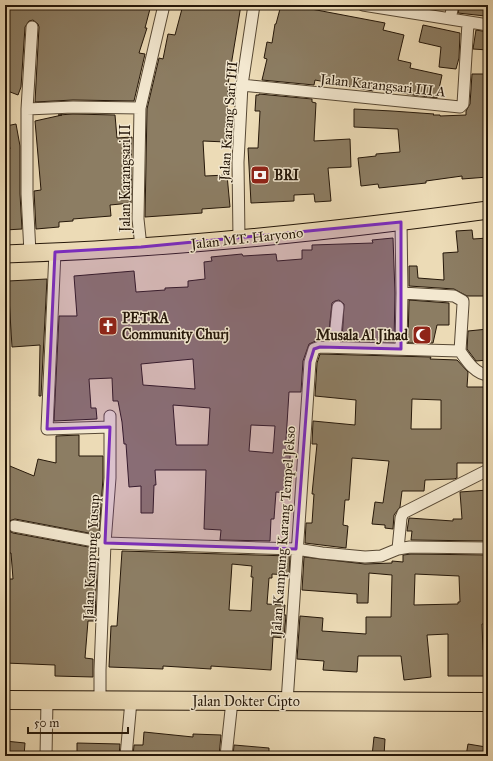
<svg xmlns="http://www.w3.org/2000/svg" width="493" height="761" font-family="'IM FELL Great Primer',serif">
<rect width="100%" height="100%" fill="#ecdbb6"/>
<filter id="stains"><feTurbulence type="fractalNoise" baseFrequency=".005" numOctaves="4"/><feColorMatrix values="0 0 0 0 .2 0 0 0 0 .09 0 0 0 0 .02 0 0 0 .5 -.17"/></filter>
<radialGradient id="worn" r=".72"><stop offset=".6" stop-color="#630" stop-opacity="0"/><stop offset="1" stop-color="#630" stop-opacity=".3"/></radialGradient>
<!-- building -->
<path fill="#8c7d63" stroke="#251709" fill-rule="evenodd" d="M5 5H151L145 28H147L139 53 145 54 134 101 73 100 35 102 39 27 38 24 33 20 29 21 25 27 21 87 18 95 5 90V77L9 68 5 66Z
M183 5H241L228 84 226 142 203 141 205 176 227 175 230 207 202 209V213L145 217 147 109 159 58 163 59 168 34 175 35Z
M281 5H307L306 8 385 23 383 30 404 35 398 60 411 63 410 68 442 75 437 98 413 95 375 87 373 91 315 80 314 85 262 80 267 59 264 58 267 42 272 43 275 24H276Z
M460 5H486L485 16 458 13Z
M423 25 460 33 459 58 456 69 439 67 441 47 419 42Z
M476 30 488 32V50L473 49Z
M472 74H488V125H486L488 177 462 179V176L426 181V183L379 188 378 184 361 186 358 158 376 156V154L400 152 398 129 354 127V109L392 111 434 114 433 115H440V116L466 115V111L470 104Z
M259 94 312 99V102L316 103 314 141 350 139 351 167 328 168 331 201 315 202 314 194 294 195V201L251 203 248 148H258L260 111H255L256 95H259Z
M73 114 115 115 117 138 132 137 131 203 110 205 111 216 73 219V221L59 222V227L36 229 34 191 41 190 35 121 62 115H58Z
M16 124 20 146V194L22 229 5 230V149H10L6 126Z
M472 230 473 239 488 238V296H467L454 289 409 286V266H417L418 278 444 280 443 253 458 252 456 231Z
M393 238 395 293 394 342 342 341 344 304 339 300 335 301 332 303 328 340H318L309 344 303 361 301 392H289L286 440H291L288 493 276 492 274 519H271L270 541 220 540 221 530 204 529 206 470H155L156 485H154L153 513H141V486L129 487 126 444H124L122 422 118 401H113L112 378 89 379 91 408H96L97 419 54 421 59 316H77L74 276 134 271 136 292 165 290V288L188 287V281L205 279 204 262 212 261 211 257 242 254 243 256 276 254 277 261 302 259V250H312V245L373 243 372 240ZM193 359 195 389 143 385 141 364ZM173 405 210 408 208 445H176ZM251 425 275 426 273 453 249 451Z
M47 279 41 396H39L40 345 12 347 8 281Z
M409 300 449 303V325H437L433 343H408Z
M488 329V360L476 361 467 349 468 331Z
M320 354 431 357 430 359 457 360 468 372 467 387H488L487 463H457V478L454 479 425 480 424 491H402L400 507 394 515 393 529 385 528V525L372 524 375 502 383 503 389 461 352 458 349 500H345L343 525 348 526 346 548 305 543 306 523H312L314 494H312L317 444H312L313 421 355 425 356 400 315 396 317 363ZM412 399 441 400V429H411Z
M79 435V456H103V478L99 535 15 519 9 521 7 525 9 531 13 533 94 548 95 562H97L95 621H88L85 658 93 659V677L55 676V665L5 663V579H13L11 553H5V464L34 476 38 459 56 463V436Z
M488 490V517H485L486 541 411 540 412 531H407L409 518 453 521V519H462L460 492Z
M122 551 290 556 289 575 272 574V578H269L267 604 285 605 284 615H286L284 638 273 637 271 670 211 666V669L163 666V669L109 667 111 626H117ZM232 564 252 566 251 577H253L251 611 229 610Z
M411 554 488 555V566H486L487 582H486L487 624H482L483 650H488V676H448V634L427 635 431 677 404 680 401 656H358L357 672 323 670 324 661 297 659 300 616 323 618 322 631 366 634V617H391L392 575 369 573 368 603H357V594L302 590 304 557 365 564 392 563V561L403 562V555ZM415 574 459 576 460 602H458V604L414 605Z
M144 732 193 737V734L221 735 219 756H133L134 745H143Z
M374 737 385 739 384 756H372Z
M5 741 25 743 24 756H5Z
M77 743 120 744 119 756H77Z
M468 744 486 747 485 756H466Z
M234 745 269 748V756H233Z"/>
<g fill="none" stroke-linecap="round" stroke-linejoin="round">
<!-- minor casing -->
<g stroke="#574834" stroke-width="13">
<path id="minor" d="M363 5 488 25
M450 19 453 5
M242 85 460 107 463 104 468 23
M27 109 73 107 140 108
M239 239 238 162 242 85 254 5
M141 247 138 219 140 108 164 5
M55 252 47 429 110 427
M30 253 27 194V109L32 27
M402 293 454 296 463 301V304L460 351
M334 347 338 307
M401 349 402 293 401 222
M14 526 105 543 296 549 322 553 365 557 381 556 398 549 410 547 488 548
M398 549 401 518 403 513 488 470
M100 700V670L105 543 110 478V416
M287 702 310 362 314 349 320 347 460 351C467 361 475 374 488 375
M46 756 47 700
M126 756 131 701
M226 756 232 701"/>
</g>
<!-- primary casing -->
<g stroke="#251709" stroke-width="19">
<path id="primary" d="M5 254C167 249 328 232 488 210"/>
</g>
<!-- trunk casing -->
<g stroke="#251709" stroke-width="20">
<path id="trunk" d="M5 700 488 702"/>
</g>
<!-- minor -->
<use href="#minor" stroke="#f3e8d0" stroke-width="11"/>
<!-- primary -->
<use href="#primary" stroke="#ecdbb6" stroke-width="17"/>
<!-- trunk -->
<use href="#trunk" stroke="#ecdbb6" stroke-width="18"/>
</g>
<!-- marked area -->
<path fill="#7b2cbf" fill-opacity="0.2" stroke="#7b2cbf" stroke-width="3" stroke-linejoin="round" d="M401 222V349L320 347 314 349 310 362 296 549 105 543 110 427 47 429 55 252 141 247Z"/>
<!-- icons -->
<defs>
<g id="bank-square" transform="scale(1)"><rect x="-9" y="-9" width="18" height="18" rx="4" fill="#8f2418" stroke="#f3e8d0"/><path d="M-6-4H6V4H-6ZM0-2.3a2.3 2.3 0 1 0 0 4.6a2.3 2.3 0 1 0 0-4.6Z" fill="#fff"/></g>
<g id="church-square" transform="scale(1)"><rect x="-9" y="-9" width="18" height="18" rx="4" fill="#8f2418" stroke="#f3e8d0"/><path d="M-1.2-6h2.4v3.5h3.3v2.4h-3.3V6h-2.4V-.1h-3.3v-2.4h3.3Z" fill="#fff"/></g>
<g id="mosque-square" transform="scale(1)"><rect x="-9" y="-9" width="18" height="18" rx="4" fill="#8f2418" stroke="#f3e8d0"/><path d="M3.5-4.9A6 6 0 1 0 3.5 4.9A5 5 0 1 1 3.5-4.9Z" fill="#fff"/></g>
</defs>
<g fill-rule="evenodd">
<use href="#bank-square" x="260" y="175"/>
<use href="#church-square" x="108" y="326"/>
<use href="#mosque-square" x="422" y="335"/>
</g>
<g text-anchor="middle" stroke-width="3" stroke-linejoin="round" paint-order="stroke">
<!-- street labels -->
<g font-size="14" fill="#251709" stroke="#f3e8d0">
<text transform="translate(383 85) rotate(6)" y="5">Jalan Karangsari III A</text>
<text transform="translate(228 121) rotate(-86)" y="5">Jalan Karang Sari III</text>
<text transform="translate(125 178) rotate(-90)" y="5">Jalan Karangsari II</text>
<text transform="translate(247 238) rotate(-6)" y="5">Jalan MT. Haryono</text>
<text transform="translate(283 531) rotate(-86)" y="5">Jalan Kampung Karang Tempel Jekso</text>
<text transform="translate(91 557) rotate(-87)" y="5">Jalan Kampung Yusup</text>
<text x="246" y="706">Jalan Dokter Cipto</text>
</g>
<!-- poi labels -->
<g font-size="14" font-weight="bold" fill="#251709" stroke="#f3e8d0" text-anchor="start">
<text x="274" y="180">BRI</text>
<text x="122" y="323">PETRA<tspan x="122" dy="16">Community Churj</tspan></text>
<text x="408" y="340" text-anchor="end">Musala Al Jihad</text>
</g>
</g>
<!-- margin -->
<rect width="493" height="761" fill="none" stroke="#ecdbb6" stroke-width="20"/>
<rect x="6" y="6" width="481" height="749" fill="none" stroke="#251709" stroke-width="2"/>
<rect x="10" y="10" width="473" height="741" fill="none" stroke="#251709"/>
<!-- scale -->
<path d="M28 727v6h100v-6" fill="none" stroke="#251709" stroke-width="2"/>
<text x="34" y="727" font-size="12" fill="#251709" stroke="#f3e8d0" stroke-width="3" paint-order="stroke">50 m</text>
<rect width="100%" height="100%" filter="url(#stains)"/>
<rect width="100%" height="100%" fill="url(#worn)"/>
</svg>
